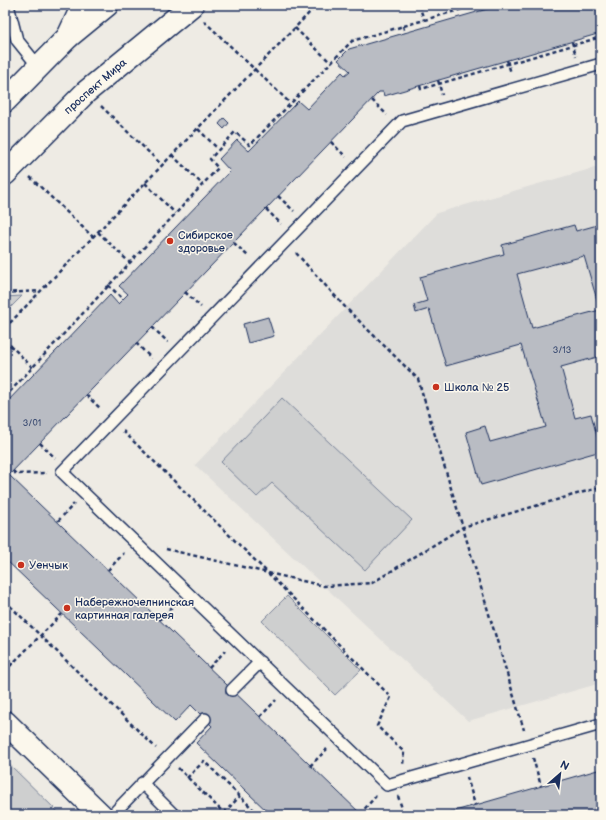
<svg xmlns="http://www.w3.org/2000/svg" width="606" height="820" font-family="'Balsamiq Sans',sans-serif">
<rect width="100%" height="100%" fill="#eeebe4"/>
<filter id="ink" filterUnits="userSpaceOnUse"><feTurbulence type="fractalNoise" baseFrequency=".025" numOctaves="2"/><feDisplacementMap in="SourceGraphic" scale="8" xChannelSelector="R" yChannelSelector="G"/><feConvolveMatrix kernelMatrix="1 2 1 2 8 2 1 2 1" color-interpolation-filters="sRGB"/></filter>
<g filter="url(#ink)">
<!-- built -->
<path fill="#deddda" d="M601 166V683L468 721 195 465 437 213Z"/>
<!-- green -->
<path fill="#cecfcf" stroke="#747f96" d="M22 296 5 313V297Z
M282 398 412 520 365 570 272 483 257 497 221 462Z
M287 596 361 670 335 695 262 621Z
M5 760 61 815H5Z"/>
<!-- building -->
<path fill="#b9bcc3" stroke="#1b2f5e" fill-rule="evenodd" d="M501 5H601V33L384 96 383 92H379L9 475 362 815H271L196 743 212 726 191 705 175 722 5 559V404L110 295 118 304 128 294 119 286 230 171 219 159 237 140 249 151 298 101 307 109 342 72 345 75 350 71 338 60 349 49Z
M224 118 229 123 224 129 219 124Z
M601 224V356L561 367 575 418 591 414 601 451 481 485 466 432 485 426 490 442 546 427 521 345 446 366 429 309 416 313 414 305 427 301 420 277 504 254 502 245 574 225 576 231ZM584 256 600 310 532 328 517 274Z
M268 317 274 336 248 343 243 324Z
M601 769V811L586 815H441Z"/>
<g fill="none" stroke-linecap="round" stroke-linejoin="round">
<!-- service casing -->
<g stroke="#1b2f5e" stroke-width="14">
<path id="service" d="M8 5 17 40 38 66
M601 64 402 121 62 472 387 785 601 724
M232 690 260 662
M142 783 174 815
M112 815 205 719"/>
</g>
<!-- minor casing -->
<g stroke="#1b2f5e" stroke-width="25">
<path id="minor" d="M68 37 83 5"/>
</g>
<!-- primary casing -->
<g stroke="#1b2f5e" stroke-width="25">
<path id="primary" d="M5 101 68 37 107 5
M5 174 86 92 192 5
M5 722 101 815"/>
</g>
<!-- path -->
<path stroke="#1b2f5e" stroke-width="2.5" stroke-dasharray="4 3" stroke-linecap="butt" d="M419 5 424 20
M204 21 290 103
M403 26 405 33
M295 28 330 62
M572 42 576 56
M507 60 511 73
M438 80 442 95
M420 86 421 89 601 37
M372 100 387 115
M101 106 162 165
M198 129 219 150
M331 142 346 157
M172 155 202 184
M30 177 93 237
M145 183 175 213
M278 196 294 211
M266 209 281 224
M98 232 129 262
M234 243 249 257
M296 253 346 308 418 379 524 730
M108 285 123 299
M185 292 201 307
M5 293 40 291
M152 327 168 342
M5 328 314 8 326 5
M5 340 33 368
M136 343 151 358
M86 395 101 409
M5 397 218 168 210 159 235 132 250 145 352 41 476 5
M123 431 269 574 391 697 377 726 404 752 403 765
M40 443 55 458
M13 471 16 474 47 473
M58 521 74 504
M166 549 324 586 372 583 463 527 601 487
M108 570 124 553
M5 601 156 748
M159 620 176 603
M10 666 62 614
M209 668 225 651
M260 717 276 700
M533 758 541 786
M310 766 327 749
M178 768 226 815
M467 777 475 805
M187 778 204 761 259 815
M398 796 404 815
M224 813 240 796
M360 814 376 796"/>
<!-- service -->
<use href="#service" stroke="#fbf7ec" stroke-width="11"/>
<!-- minor -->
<use href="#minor" stroke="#fbf7ec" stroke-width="22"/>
<!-- primary -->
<use href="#primary" stroke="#fbf7ec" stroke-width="22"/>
</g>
</g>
<!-- markers -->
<g fill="#c8321e" stroke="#fbf7ec" stroke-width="1.5">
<circle cx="170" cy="241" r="4"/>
<circle cx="436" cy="387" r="4"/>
<circle cx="21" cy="565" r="4"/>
<circle cx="67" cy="608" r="4"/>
</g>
<g text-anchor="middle" stroke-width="3" stroke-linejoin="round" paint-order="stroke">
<!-- number labels -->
<g font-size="9" fill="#425277">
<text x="562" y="353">3/13</text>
<text x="32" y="426">3/01</text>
</g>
<!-- street labels -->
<g font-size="11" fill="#1b2f5e" stroke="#fbf7ec">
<text transform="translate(95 86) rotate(-41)" y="4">проспект Мира</text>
</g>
<!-- poi labels -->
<g font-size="11" fill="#1b2f5e" stroke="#fbf7ec" text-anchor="start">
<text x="178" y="239">Сибирское<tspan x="178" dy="13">здоровье</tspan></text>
<text x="444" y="391">Школа № 25</text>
<text x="29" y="569">Уенчык</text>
<text x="75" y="606">Набережночелнинская<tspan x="75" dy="13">картинная галерея</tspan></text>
</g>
</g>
<!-- margin -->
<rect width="606" height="820" fill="none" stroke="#fbf7ec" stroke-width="20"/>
<rect x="10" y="10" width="586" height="800" fill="none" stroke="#1b2f5e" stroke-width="1.5" filter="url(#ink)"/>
<!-- north arrow -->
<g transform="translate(560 774) rotate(28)" stroke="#fbf7ec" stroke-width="3" paint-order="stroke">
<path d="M0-3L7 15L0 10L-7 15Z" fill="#1b2f5e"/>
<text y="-6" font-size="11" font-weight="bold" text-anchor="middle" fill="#1b2f5e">N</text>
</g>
</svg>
